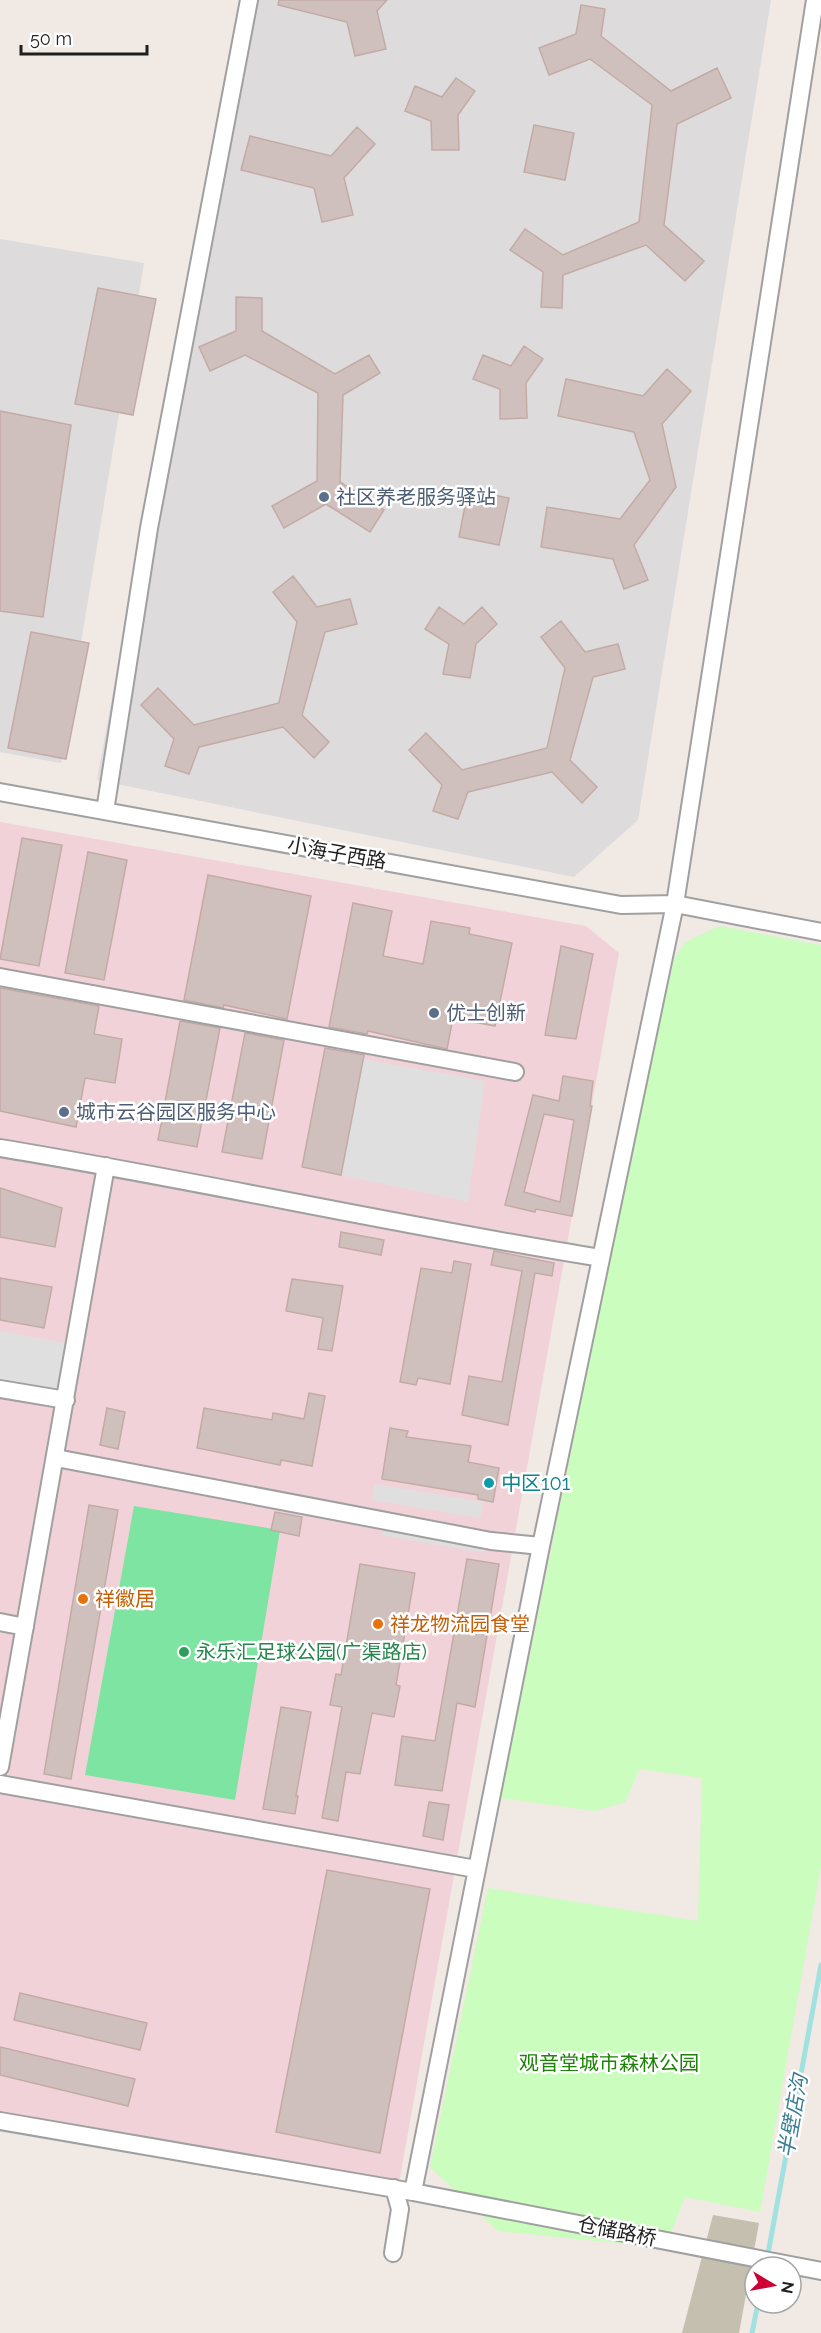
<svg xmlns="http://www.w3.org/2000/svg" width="821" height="2333" font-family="Raleway,'Noto Sans SC',sans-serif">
<rect width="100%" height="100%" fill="#f0e9e4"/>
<!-- residential -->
<path fill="#dddbdc" d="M240 0H771L638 820 574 877 97 780Z
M0 239 144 263 61 763 0 752Z"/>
<!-- commercial -->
<path fill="#f2d2d9" d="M0 822 586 926 619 953 399 2183 0 2112Z"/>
<!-- construction -->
<path fill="#c5bfaf" d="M713 2215 759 2223 739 2333H682Z"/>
<!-- park -->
<path fill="#cafdbe" d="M720 926 821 945V1866L760 2212 685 2197 665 2248 498 2231 430 2167 488 1888 698 1921 702 1778 640 1769 625 1802 594 1811 501 1798 669 967 685 942Z"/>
<!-- pitch -->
<path fill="#7de4a1" d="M134 1506 280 1530 235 1800 85 1775Z"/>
<!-- parking -->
<path fill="#dfdfdf" d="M363 1059 485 1081 468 1202 341 1175Z
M0 1331 65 1343 57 1391 0 1381Z
M375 1484 483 1502 481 1518 372 1500Z
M384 1518 487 1536 484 1553 381 1535Z"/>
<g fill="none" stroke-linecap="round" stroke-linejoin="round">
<!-- stream -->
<path stroke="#a1e1df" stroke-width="5" d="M767 2259 821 1965
M752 2333 758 2303"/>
</g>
<!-- building -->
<path fill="#d0c0bd" stroke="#c3aba5" stroke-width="1.5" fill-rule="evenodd" d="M279 0H387L377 11 386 49 355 56 347 22 278 5Z
M581 5 605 9 601 36 671 91 717 68 731 98 677 124 664 225 704 261 685 281 646 245 563 275 562 308 541 307 543 272 510 250 525 229 563 255 639 222 652 105 590 59 549 75 539 48 576 34Z
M456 78 475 91 458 115 459 150H432L431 121 405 111 415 86 442 97Z
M534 125 574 133 565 180 524 172Z
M357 127 375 144 344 178 353 215 322 222 314 188 241 170 250 136 331 156Z
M98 288 156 299 133 415 75 404Z
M236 297 262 298V331L335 374 369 355 380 373 343 395 340 482 384 510 370 532 326 504 284 528 272 506 317 481 318 393 245 355 210 371 199 347 236 331Z
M524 346 543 359 526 383 527 418 500 419V389L473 379 483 355 511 366Z
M667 369 691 391 662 424 676 487 634 545 648 580 624 589 613 559 541 547 547 507 620 519 650 480 634 432 558 416 566 379 643 396Z
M0 411 71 425 43 617 0 611Z
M468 490 509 498 499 545 459 537Z
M293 576 317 607 350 599 357 624 325 632 302 715 329 742 314 758 283 727 199 747 189 774 165 766 174 739 141 705 158 688 194 725 279 703 297 622 273 592Z
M439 607 464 624 482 607 497 624 476 644 470 678 443 674 449 644 425 629Z
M561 621 585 652 618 644 625 669 593 677 570 760 597 787 582 803 552 772 468 792 458 819 433 811 442 785 409 750 426 733 462 770 547 748 565 668 541 637Z
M31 632 89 643 66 759 8 748Z
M22 838 62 845 39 966 0 959Z
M88 852 127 860 104 980 65 973Z
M208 875 311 896 287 1019 224 1005 223 1008 184 1000Z
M353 903 392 911 383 956 423 964 431 921 470 928 469 934 512 943 495 1026 453 1018 447 1049 368 1031 367 1034 329 1027Z
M561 946 593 954 576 1039 545 1035Z
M0 988 99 1006 94 1034 122 1039 115 1083 85 1078 76 1127 0 1111Z
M180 1021 220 1028 197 1147 158 1140Z
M245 1033 284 1040 262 1159 222 1152Z
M325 1048 364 1055 341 1175 302 1167Z
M563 1076 593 1081 590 1106H592L572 1216 536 1209 535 1212 505 1205 533 1095 559 1101ZM544 1114 574 1120 560 1202 524 1192Z
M0 1188 62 1208 55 1247 0 1237Z
M341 1232 384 1240 381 1255 339 1247Z
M494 1251 554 1263 552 1276 535 1273 508 1425 462 1415 469 1376 502 1382 522 1271 491 1265Z
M454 1261 471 1264 450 1384 418 1378 416 1385 400 1382 421 1268 452 1273Z
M0 1278 52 1287 44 1328 0 1320Z
M292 1279 343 1286 332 1351 318 1349 323 1318 286 1311Z
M309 1393 325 1396 312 1466 281 1460 280 1465 197 1448 204 1408 272 1420 273 1413 304 1419Z
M107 1408 125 1412 118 1449 100 1445Z
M390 1428 408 1431 406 1437 471 1446 468 1462 499 1468 493 1502 478 1499V1495L382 1479Z
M89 1505 118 1510 71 1779 44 1774Z
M275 1512 302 1517 299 1536 271 1530Z
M467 1559 499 1564 475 1707 457 1703 442 1791 395 1785 402 1736 435 1741Z
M360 1564 415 1573 396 1685 400 1686 394 1717 372 1713 360 1774 346 1772 338 1821 322 1818 342 1707 330 1705 336 1674 341 1675Z
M281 1707 311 1712 296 1796H298L295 1814 263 1809Z
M429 1802 449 1805 443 1840 423 1836Z
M327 1870 430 1889 380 2153 276 2132Z
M20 1993 147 2023 140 2050 14 2020Z
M0 2047 135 2079 128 2106 0 2075Z"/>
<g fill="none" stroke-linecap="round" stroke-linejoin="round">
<!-- minor casing -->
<g stroke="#a0a0a0" stroke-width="20">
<path id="minor" d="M0 792 621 905 675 904 821 932
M105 811 149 528 249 0
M0 977 515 1072
M0 1148C201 1181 400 1226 601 1258
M0 1389 66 1400
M56 1458 491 1541 541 1546
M0 1622 25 1627
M0 1767 106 1166
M0 1784 476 1869
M0 2121 413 2192 541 1546 675 904 815 0
M413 2192 821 2271
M393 2253 400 2209 394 2188"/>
</g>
<!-- minor -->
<use href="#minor" stroke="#fff" stroke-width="16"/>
</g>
<!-- markers -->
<g fill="#5c6f8a" stroke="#fff" stroke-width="2">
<circle cx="324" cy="497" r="6"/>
<circle cx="434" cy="1013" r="6"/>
<circle cx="64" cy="1112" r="6"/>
</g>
<circle fill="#0f9aa8" stroke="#fff" stroke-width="2" cx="489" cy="1483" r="6"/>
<g fill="#e8710a" stroke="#fff" stroke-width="2">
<circle cx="83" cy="1599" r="6"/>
<circle cx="378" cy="1624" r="6"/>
</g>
<circle fill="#2e9e5b" stroke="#fff" stroke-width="2" cx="184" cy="1652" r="6"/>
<g text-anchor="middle" stroke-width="5" stroke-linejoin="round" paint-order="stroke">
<!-- service labels -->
<g font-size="20" fill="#4e5e75" stroke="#fff" text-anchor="start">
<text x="336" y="504">社区养老服务驿站</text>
<text x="446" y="1020">优士创新</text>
<text x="76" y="1119">城市云谷园区服务中心</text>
</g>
<!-- street labels -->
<g font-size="20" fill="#1f1f1f" stroke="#fff">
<text transform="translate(337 853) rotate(10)" y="7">小海子西路</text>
<text transform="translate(617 2231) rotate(11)" y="7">仓储路桥</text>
</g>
<!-- culture labels -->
<g font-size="20" fill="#0d838f" stroke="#fff" text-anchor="start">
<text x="501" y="1490">中区101</text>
</g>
<!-- food labels -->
<g font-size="20" fill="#c56008" stroke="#fff" text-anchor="start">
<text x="95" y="1606">祥徽居</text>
<text x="390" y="1631">祥龙物流园食堂</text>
</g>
<!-- leisure labels -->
<g font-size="20" fill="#27864d" stroke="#fff" text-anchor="start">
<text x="196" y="1659">永乐汇足球公园(广渠路店)</text>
</g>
<!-- park labels -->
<g font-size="20" fill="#1b8504" stroke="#fff">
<text x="609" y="2070">观音堂城市森林公园</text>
</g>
<!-- water labels -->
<g font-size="21" font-style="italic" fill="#3a7f94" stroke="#fff">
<text transform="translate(793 2116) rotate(-80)" y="7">半壁店沟</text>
</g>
</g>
<!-- north arrow -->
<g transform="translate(773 2285) rotate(100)"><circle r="28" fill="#ffffff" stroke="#a5a5a5" stroke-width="1.5"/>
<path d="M0-4.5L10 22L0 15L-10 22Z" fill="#cd0036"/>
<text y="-9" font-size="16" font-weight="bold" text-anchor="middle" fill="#1f1f1f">N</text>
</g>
<!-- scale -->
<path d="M21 45v9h126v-9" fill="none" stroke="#1f1f1f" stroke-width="3"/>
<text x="30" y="45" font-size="18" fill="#1f1f1f" stroke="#ffffff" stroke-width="4.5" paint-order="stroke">50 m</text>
</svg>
